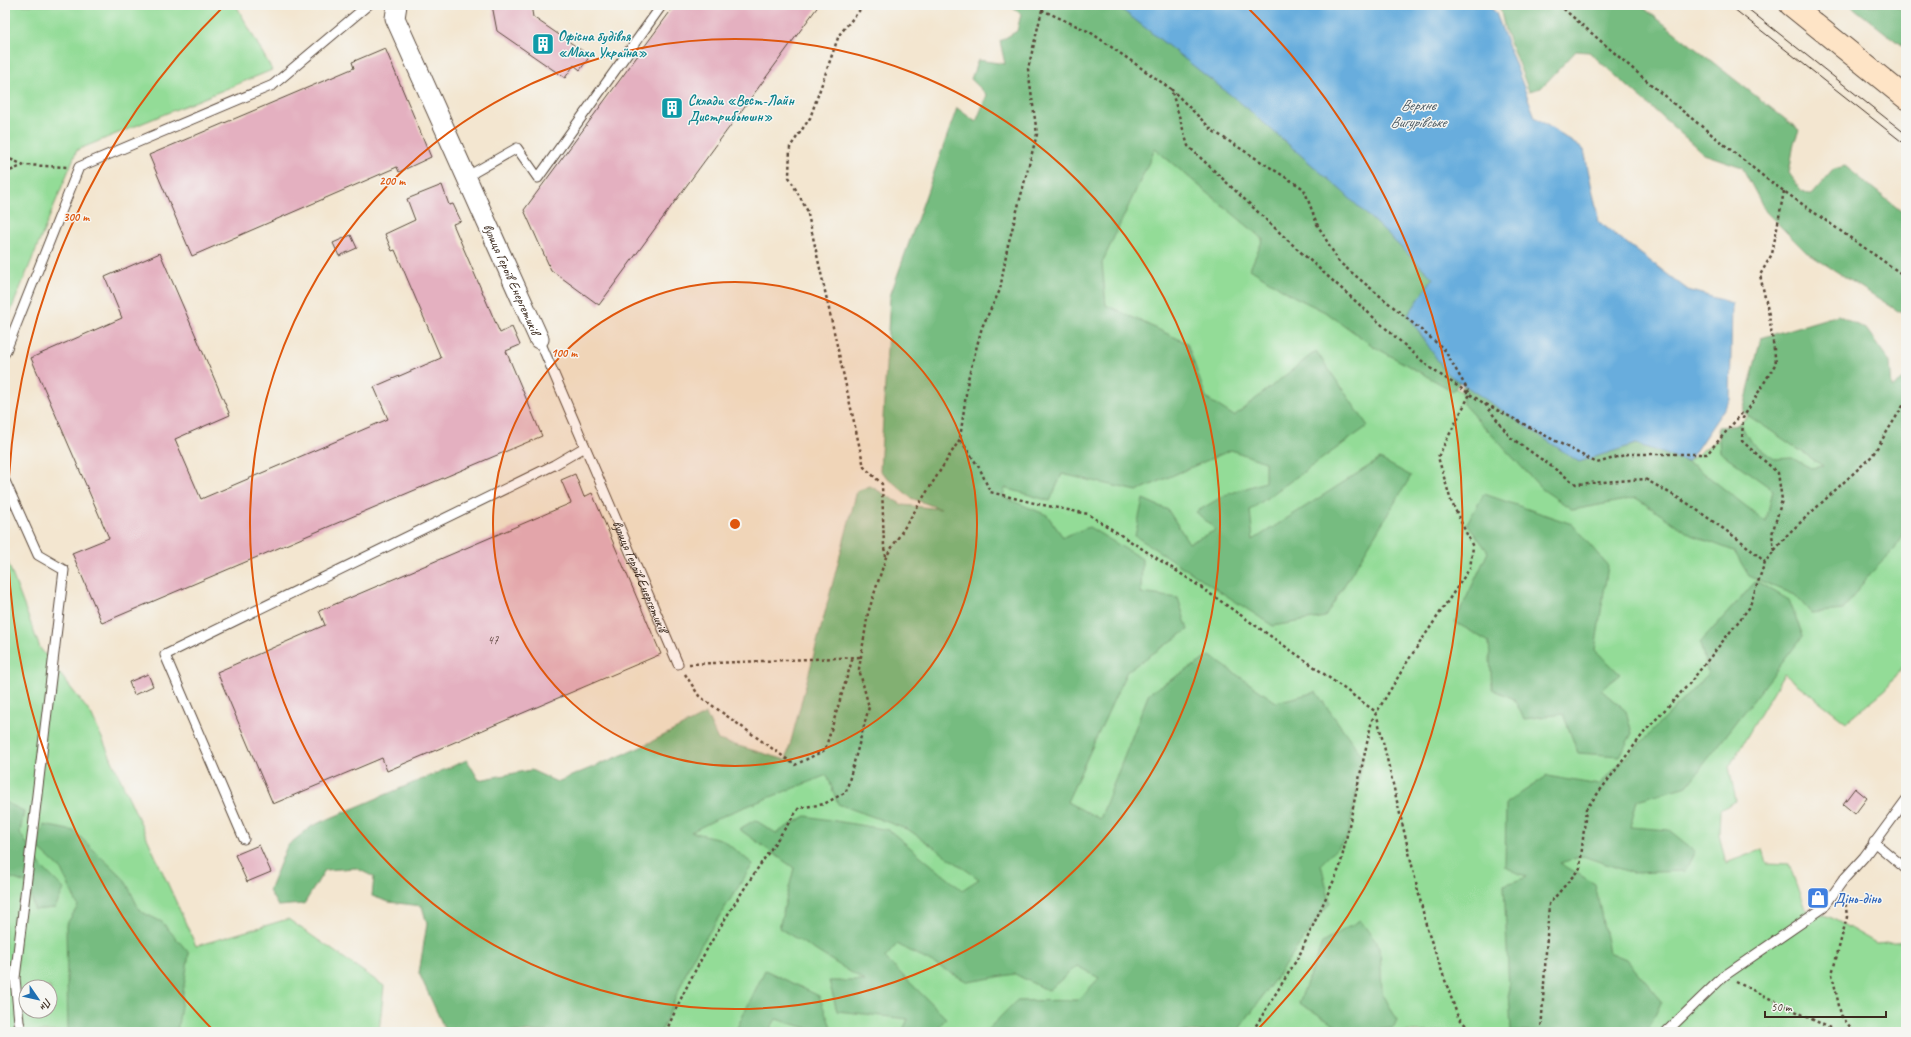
<svg xmlns="http://www.w3.org/2000/svg" width="1911" height="1037" font-family="Caveat,sans-serif">
<rect width="100%" height="100%" fill="#f6f6f2"/>
<filter id="ink" filterUnits="userSpaceOnUse"><feTurbulence type="fractalNoise" baseFrequency=".025" numOctaves="2"/><feDisplacementMap in="SourceGraphic" scale="8" xChannelSelector="R" yChannelSelector="G"/><feConvolveMatrix kernelMatrix="1 2 1 2 8 2 1 2 1" color-interpolation-filters="sRGB"/></filter>
<filter id="wash" filterUnits="userSpaceOnUse"><feTurbulence type="fractalNoise" baseFrequency=".012" numOctaves="4" result="noise"/><feDisplacementMap in="SourceGraphic" scale="16" xChannelSelector="R" yChannelSelector="G"/><feGaussianBlur stdDeviation="0.9" result="paint"/><feColorMatrix in="noise" values="0 0 0 0 0 0 0 0 0 0 0 0 0 0 0 0 0 1.4 0 .05"/><feComposite in="paint" operator="in"/></filter>
<g filter="url(#wash)">
<rect width="100%" height="100%" fill="#f3e6d0"/>
<!-- green -->
<path fill="#93dc97" stroke="#67835a" fill-rule="evenodd" d="M5 5H236L272 70 77 150 5 325Z
M1103 85 1308 284 1581 476 1674 472 1807 372 1906 432V662L1886 689 1846 722 1784 674 1729 767 1736 801 1720 810 1719 835 1726 863 1763 849 1767 863 1789 864 1805 909 1832 918 1876 943 1906 940V1032H581L590 819 836 752Z
M5 555 40 648 91 714 196 946 288 919 384 986 379 1032H5ZM26 987H50V1011H26Z"/>
<!-- forest -->
<path fill="#76bc80" stroke="#58734f" d="M1009 5H1134L1425 228 1474 362 1453 391 1373 346 1327 313 1293 296 1250 269 1263 239 1155 149 1102 263 1106 305 1187 343 1206 398 1234 416 1316 351 1368 426 1250 510 1253 540 1380 459 1411 476 1325 617 1273 626 1135 536 1143 499 1168 510 1189 543 1216 530 1196 512 1225 495 1265 482V462L1231 450 1137 491 1062 474 1050 501 1005 488 1003 497 1047 515 1063 537 1089 527 1142 559 1141 593 1178 598 1188 630 1127 671 1067 802 1100 819 1149 693 1210 656 1276 702 1316 692 1363 757 1348 837 1321 864 1330 902 1237 1032H985L1016 1001 1078 1000 1099 978 1077 966 1048 991 1015 974 968 982 897 944 885 958 946 1018 935 1032H902L908 1019 837 1011 829 981H865L779 928 794 868 739 829 755 820 776 833 806 816 889 830 962 890 979 879 909 830 838 804 827 775 727 814 691 832 721 839 753 864 692 959 661 1032H446L419 973 427 924 422 906 389 902 372 896 374 877 356 868 325 870 304 904 278 906 269 891 287 846 312 826 467 760 479 780 531 770 557 782 639 748 706 714 718 740 786 760 857 491 870 486 903 505 941 509 911 498 880 471 890 296 957 108 976 122 987 95 971 79 978 60 1005 64 1000 41 1017 31 1021 14Z
M1497 5H1640L1799 130 1794 143 1789 173 1801 190 1811 195 1834 169 1845 166 1906 215V316L1806 252 1766 212 1742 167 1704 154 1589 52 1576 51 1541 88 1529 91 1505 30 1500 8Z
M1850 5H1895L1906 13V49Z
M1838 315 1867 330 1890 362 1892 388 1906 377V527L1895 549 1869 575 1843 610 1811 613 1795 595 1749 576 1734 551 1691 535 1636 498 1573 510 1542 489 1463 404 1462 387 1484 383 1633 437 1695 466 1766 522 1773 490 1720 452 1718 427 1741 425 1750 441 1774 459 1792 458 1811 468 1823 466 1743 412 1761 338Z
M1484 494 1572 524 1608 566 1595 650 1620 674 1601 690 1626 711 1632 733 1620 756 1578 753 1563 714 1524 719 1514 699 1492 689 1489 642 1455 622 1488 552 1467 523Z
M1756 581 1789 600 1803 636 1687 786 1637 800 1630 827 1669 830 1695 851 1685 871 1632 873 1583 856 1560 863 1595 884 1609 952 1626 959 1662 1001 1647 1032H1511L1504 885 1527 877 1505 867 1506 803 1547 776 1599 785 1708 674 1700 643Z
M5 802 24 811 20 833 40 865 64 889 55 908 34 910 29 884 5 876Z
M44 825 74 831 125 880 140 911 162 922 189 953 177 1032H68L66 925 78 906 62 870 36 846Z
M1360 920 1380 947 1382 992 1397 1020 1393 1028 1348 1032 1299 1003 1322 943Z
M765 970 819 996 833 1032H820L776 1019 768 1032H735Z"/>
<!-- water -->
<path fill="#67addd" stroke="#516c7e" d="M1116 5H1489L1496 13 1535 117 1584 150 1599 222 1688 290 1732 303 1730 400 1688 462 1636 444 1579 462 1446 373 1408 315 1433 278 1343 192 1242 104Z"/>
<g id="blocks">
<!-- building -->
<path fill="#e4b0c0" d="M492 5H531L533 17 590 56 580 70 574 65 565 78 497 31Z
M675 5H819L599 305 551 270 524 210Z
M385 48 431 157 399 172 397 167 192 256 149 155 354 68 352 62Z
M442 185 449 205 453 204 461 221 453 224 500 333 512 327 520 345 506 351 542 436 102 623 72 553 109 538 31 358 122 318 105 277 160 253 230 415 175 439 201 499 388 419 374 387 441 358 395 250 392 251 385 234 415 220 407 199Z
M351 235 357 248 339 256 333 243Z
M575 474 584 497 592 493 661 654 387 771 382 758 273 804 217 672 325 625 319 611 571 503 561 480Z
M148 674 153 686 134 695 129 682Z
M1855 788 1867 798 1855 814 1843 804Z
M259 845 271 872 247 882 235 855Z"/>
</g>
</g>
<g filter="url(#ink)">
<use href="#blocks" fill-opacity="0" stroke="#574639" stroke-width="1"/>
<g fill="none" stroke-linecap="round" stroke-linejoin="round">
<!-- lane casing -->
<g stroke="#574639" stroke-width="11">
<g id="lane">
<path d="M466 177 517 148 538 178 662 5"/>
<path id="s1" d="M539 339 678 664"/>
<path d="M5 353 79 167 273 85 368 5"/>
<path d="M5 481 38 555 64 570 15 978 19 1022 22 1032"/>
<path d="M244 839 165 655 554 465 585 447"/>
<path d="M1874 842 1906 869"/>
<path d="M1666 1032 1724 976 1823 908 1844 879 1864 857 1906 800"/>
</g>
</g>
<!-- street casing -->
<g stroke="#574639" stroke-width="21">
<g id="street">
<path id="s2" d="M397 5 395 18 539 339"/>
</g>
</g>
<!-- secondary casing -->
<g stroke="#574639" stroke-width="24">
<path id="secondary" d="M1791 5 1906 98"/>
</g>
<!-- path -->
<path stroke="#574639" stroke-width="2.5" stroke-dasharray="3 3" stroke-linecap="butt" d="M864 5 839 35 810 118 790 147 789 177 807 210 864 467 882 484 884 548 886 556
M1038 5 1042 10 1090 32 1171 89 1188 146 1294 246 1430 368 1485 404 1510 437 1576 484 1645 479 1687 503 1742 542 1765 562
M1559 5 1669 100 1768 180 1906 277
M1042 10 1028 69 1037 134 1007 249 1000 290 982 327 968 379 960 439 980 469 990 492 1038 504 1088 514 1189 579 1309 663 1376 712 1427 929 1458 1017 1472 1032
M1171 89 1213 131 1304 189 1317 224 1339 262 1444 349 1470 394 1438 457 1451 501 1473 547 1470 568 1409 659 1372 720 1340 867 1299 956 1252 1032
M5 157 24 165
M5 173 24 165 67 167
M1486 404 1597 463 1628 454H1707L1743 412
M1774 551 1772 534 1782 500 1778 473 1742 441 1743 418 1776 363 1769 315 1760 275 1772 254 1784 191
M689 664 861 657
M685 674 699 696 795 765 825 750 853 657
M1845 898 1847 917 1832 974 1841 1015 1854 1032
M1736 982 1838 1032
M666 1032C699 952 750 879 799 808L824 804 846 792 869 707 859 669 868 613 886 557 960 439
M1541 1032 1549 904 1580 868 1586 809 1646 730 1689 684 1749 608 1765 562 1788 534 1872 456 1906 401"/>
<!-- lane -->
<use href="#lane" stroke="#fff" stroke-width="9"/>
<!-- street -->
<use href="#street" stroke="#fff" stroke-width="19"/>
<!-- secondary -->
<use href="#secondary" stroke="#fee4c6" stroke-width="22"/>
<!-- tram -->
<path stroke="#3b2a1e" stroke-width="1" d="M1729 5 1906 145
M1743 5 1906 134"/>
</g>
</g>
<!-- distance rings -->
<circle cx="735" cy="524" r="242" fill="#df570d" fill-opacity=".12"/>
<g fill="none" stroke="#df570d" stroke-width="2">
<circle cx="735" cy="524" r="242"/>
<circle cx="735" cy="524" r="485"/>
<path d="M212 1029A727 727 0 0 1 225 5M1245 5A727 727 0 0 1 1258 1029"/>
</g>
<!-- icons -->
<defs>
<g id="building-square" transform="scale(1.15)"><rect x="-9" y="-9" width="18" height="18" rx="4" fill="#0f9aa8" stroke="#f6f6f2"/><path d="M-4-6H4V6H1V3H-1V6H-4ZM-2.5-4.3h1.7v1.8h-1.7ZM.8-4.3h1.7v1.8H.8ZM-2.5-1h1.7V.8h-1.7ZM.8-1h1.7V.8H.8Z" fill="#fff"/></g>
<g id="shop-square" transform="scale(1.15)"><rect x="-9" y="-9" width="18" height="18" rx="4" fill="#3f7fe0" stroke="#f6f6f2"/><path d="M-5-2.5h2.3a2.7 3.5 0 0 1 5.4 0H5L5.5 6h-11ZM-1.5-2.5h3a1.5 2.3 0 0 0-3 0Z" fill="#fff"/></g>
</defs>
<g fill-rule="evenodd">
<use href="#building-square" x="543" y="44"/>
<use href="#building-square" x="672" y="108"/>
<use href="#shop-square" x="1818" y="898"/>
</g>
<g text-anchor="middle" stroke-width="3" stroke-linejoin="round" paint-order="stroke">
<!-- number labels -->
<g font-size="12" fill="#654c46">
<text x="493" y="644">47</text>
</g>
<!-- culture labels -->
<g font-size="14" font-weight="bold" fill="#0d838f" stroke="#f6f6f2" text-anchor="start">
<text x="558" y="41">Офісна будівля<tspan x="558" dy="16">«Маха Україна»</tspan></text>
<text x="688" y="105">Склади «Вест-Лайн<tspan x="688" dy="16">Дистрибьюшн»</tspan></text>
</g>
<!-- street labels -->
<g font-size="14" fill="#3b2a1e" stroke="#f6f6f2">
<text dy="5" stroke="none"><textPath href="#s2" startOffset="299">вулиця Героїв Енергетиків</textPath></text>
<text dy="5" stroke="none"><textPath href="#s1" startOffset="258">вулиця Героїв Енергетиків</textPath></text>
</g>
<!-- shop labels -->
<g font-size="14" font-weight="bold" fill="#366cbe" stroke="#f6f6f2" text-anchor="start">
<text x="1834" y="903">Дінь-дінь</text>
</g>
<!-- water labels -->
<g font-size="15" font-style="italic" fill="#4a5861" stroke="#f6f6f2">
<text x="1418" y="110">Верхнє<tspan x="1418" dy="17">Вигурівське</tspan></text>
</g>
</g>
<circle cx="735" cy="524" r="6" fill="#df570d" stroke="#f6f6f2" stroke-width="2"/>
<g font-size="12" text-anchor="middle" font-weight="bold" fill="#df570d" stroke="#f6f6f2" stroke-width="3" stroke-linejoin="round" paint-order="stroke">
<text x="392" y="185">200 m</text>
<text x="76" y="221">300 m</text>
<text x="564" y="357">100 m</text>
</g>
<!-- margin -->
<rect width="1911" height="1037" fill="none" stroke="#f6f6f2" stroke-width="20"/>
<!-- north arrow -->
<g transform="translate(38 999) rotate(124)"><circle r="19" fill="#f6f6f2" stroke="#aba49d"/>
<path d="M0-3L7 15L0 10L-7 15Z" fill="#1f6fb2"/>
<text y="-6" font-size="11" font-weight="bold" text-anchor="middle" fill="#3b2a1e">Пн</text>
</g>
<!-- scale -->
<path d="M1765 1011v6h121v-6" fill="none" stroke="#3b2a1e" stroke-width="2"/>
<text x="1771" y="1011" font-size="12" fill="#3b2a1e" stroke="#f6f6f2" stroke-width="3" paint-order="stroke">50 m</text>
</svg>
